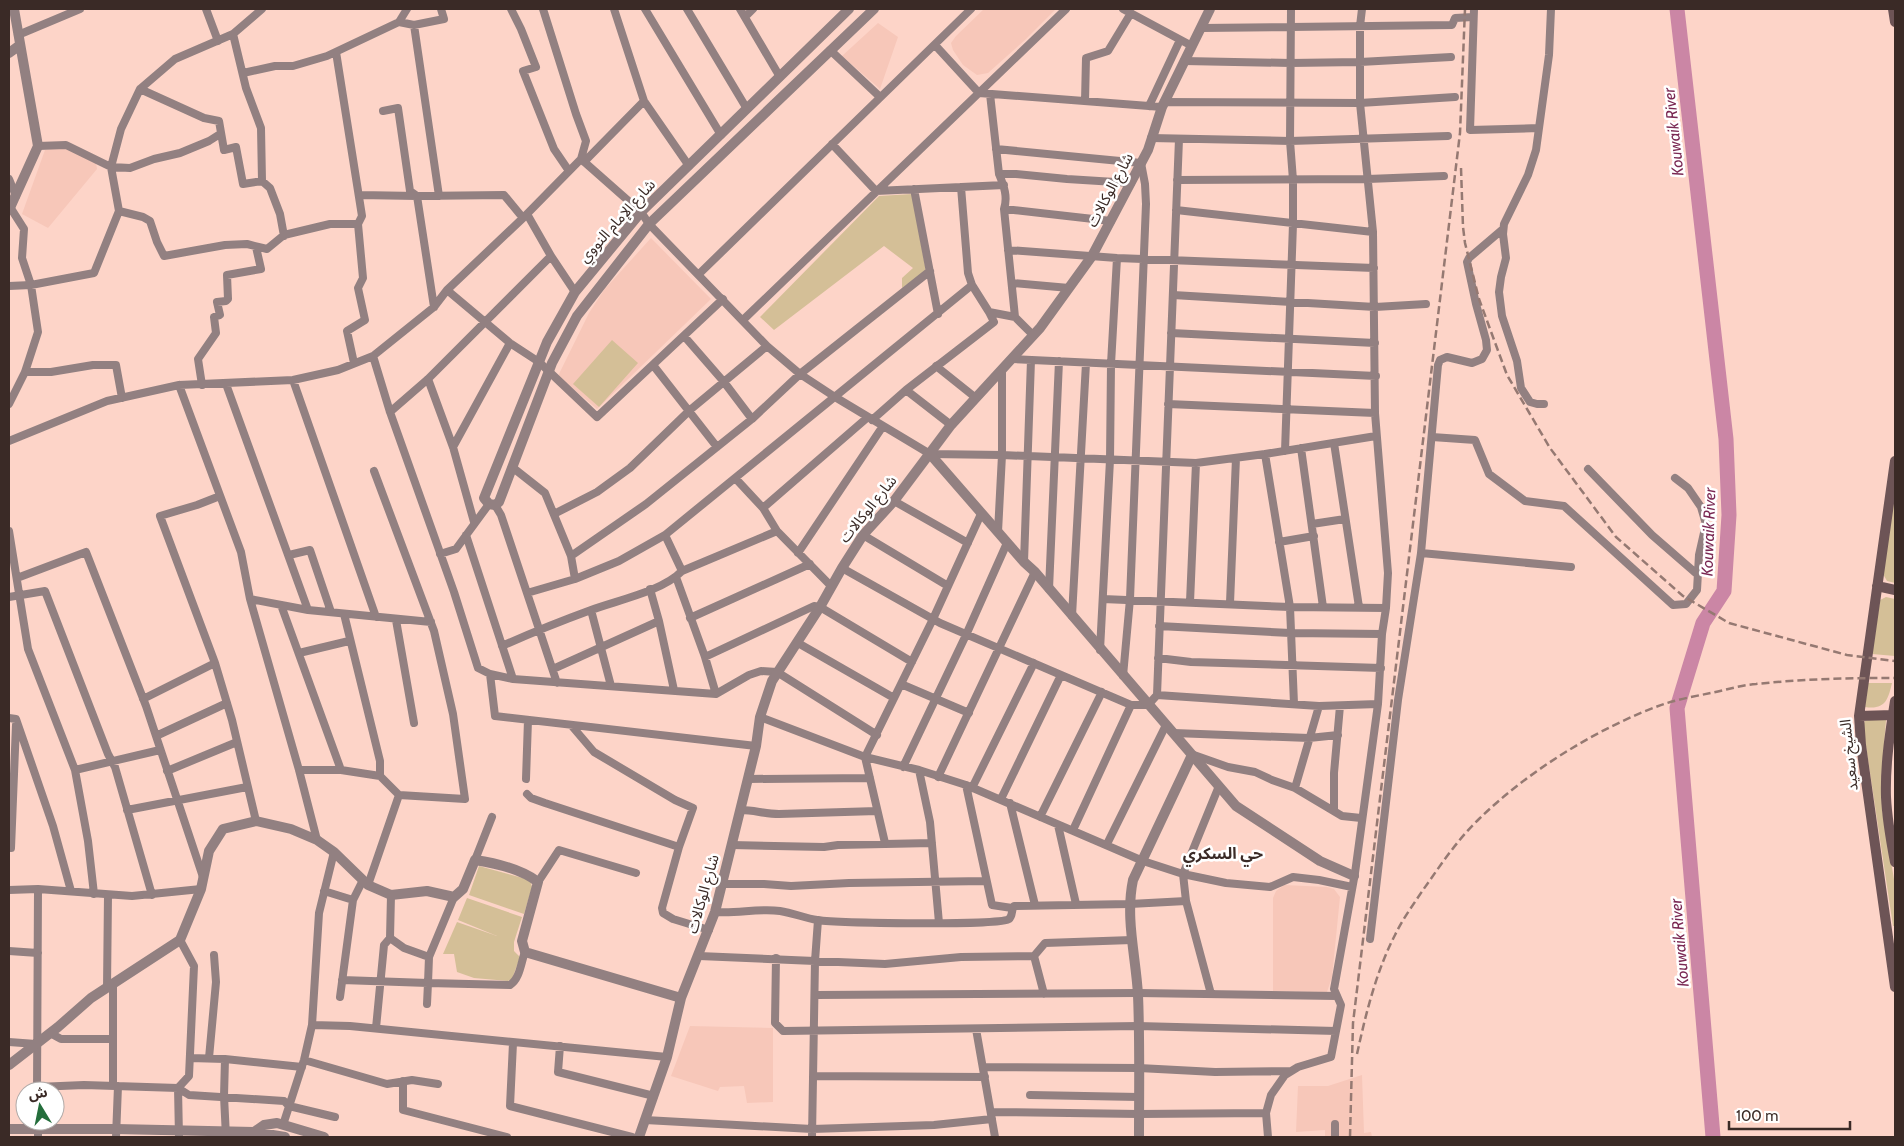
<svg xmlns="http://www.w3.org/2000/svg" width="1904" height="1146" font-family="Cabin,'Noto Sans Arabic',sans-serif">
<rect width="100%" height="100%" fill="#fdd4c8"/>
<!-- built -->
<path fill="#f7c7b9" d="M984 9H1056L1026 39 988 73 977 75 963 65 953 50 951 43 956 36Z
M878 23 898 37 880 89 842 56Z
M64 147 96 163 97 169 48 228 22 214 45 150Z
M651 238 711 299 597 409 558 376 589 313 604 290Z
M1284 885 1327 887 1334 889 1340 897 1332 977 1327 992 1273 991V898L1276 891Z
M690 1026 773 1028V1102L747 1103 744 1086 720 1087 718 1091 671 1076Z
M1362 1075 1364 1133 1371 1132 1372 1137H1325V1130L1296 1132 1298 1086H1328Z"/>
<!-- green -->
<path fill="#d4bf97" d="M912 194 926 271 902 288V278L913 268 884 246 774 330 760 317 879 196Z
M612 340 638 363 599 407 573 384Z
M1895 477V583L1887 581 1883 574Z
M1886 597 1895 599V656L1872 654 1880 600Z
M1868 683H1892C1888 700 1885 710 1865 707Z
M1879 718 1886 720 1881 783 1882 810 1895 885V926H1893L1863 726 1865 721Z
M479 866 530 880 532 887 524 914 469 895Z
M467 898 522 917 514 942V951L520 957 512 979 508 981 474 978 457 972 454 954H443L457 922 497 936 458 920Z"/>
<g fill="none" stroke-linecap="round" stroke-linejoin="round">
<!-- river -->
<path stroke="#cb86a5" stroke-width="15" d="M1677 9 1726 439 1729 515 1724 591 1703 623 1677 708 1713 1137"/>
<!-- minor -->
<path stroke="#928081" stroke-width="8" d="M206 9 218 41
M511 9 521 29 536 67 523 71 554 149 569 171
M614 9 644 101 689 166
M645 9 721 135
M687 9 747 109
M740 9 780 77
M1123 9 1192 46
M1474 9 1470 130 1539 128
M745 17 753 9
M399 22 414 25 444 19 441 9
M414 25 439 196
M1202 28 1452 25 1455 18 1473 17
M233 34 246 88 261 128 262 181
M18 35 80 9
M935 45 979 93 1162 107
M830 50 880 97
M336 52 362 216 358 224 363 278 358 288 365 320 347 331 354 363
M1184 61 1290 63 1360 62 1451 57
M243 73 275 66H293L327 56 399 22 407 9
M140 89 204 118 219 121 224 150 236 147 243 184 262 181 270 188 280 214 284 236
M990 94 999 174C1004 186 1008 197 1004 209L1015 317 1033 335
M1085 101 1086 58 1108 51 1131 13
M1164 102 1360 103 1455 97
M1149 106 1180 40
M383 111 398 108 410 191 417 196 434 307
M1151 138 1290 141 1448 136
M832 144 876 191 1004 185
M38 146 66 145 111 167 130 168 154 159 180 153 209 141 220 134
M996 149 1141 163 1145 184 1146 204 1130 599 1123 676
M581 159 641 212 649 224 767 346 800 374 835 397 930 454 1002 455 1196 463 1265 454 1376 436
M584 162 644 101
M999 174H1016L1067 179 1131 183
M9 179 16 196
M1177 180 1368 179 1444 176
M961 187 968 273 972 285 989 312 1015 317
M914 189 938 314
M359 195 417 196 504 195 523 218
M1004 209 1111 221
M1176 210 1373 232
M119 211 143 217 150 221 157 242 164 256 225 245 247 244 267 249 284 235 330 224H358
M1008 250 1117 258 1374 268
M551 256 575 292
M699 274 971 9
M1012 283 1069 288
M9 286 31 285 94 273 119 211 111 167 121 129 140 89 175 59 233 34 262 9
M447 290 510 343 539 362 597 417 723 299
M1173 295 1375 307 1426 304
M743 320 1066 9
M1171 333 1375 343
M684 336 724 382 752 419
M373 356 390 412 454 592 478 668 490 674 513 679 716 694 749 675 761 671 777 672 877 735
M1013 359 1376 376
M653 365 717 447
M936 366 976 398
M25 372H51L93 365H116L122 398
M428 379 453 447 474 522
M293 380 376 617
M226 384 308 610
M179 385 241 552 250 599 308 610 431 622
M202 385 198 359 216 333 214 317 220 315 217 302 226 301 228 299 227 275 261 269 256 247
M906 390 951 425
M9 404 25 372 38 332 31 285 22 258 24 229 10 207
M1168 404 1375 413
M1544 404H1537L1530 402 1521 388 1517 361 1502 316 1499 292 1501 277 1506 258 1503 234 1504 224 1528 175 1536 150 1549 55 1551 9
M390 412 428 379 551 256 527 214
M872 420 906 390 994 322 989 312
M1432 437 1475 440 1489 474 1525 501 1564 506 1673 605 1686 604 1697 590 1699 555 1706 524 1701 507 1688 488 1675 478
M9 441 107 401 179 385 293 380 338 370 373 356 434 307 447 290 523 218 581 159 586 141 576 114 543 9
M1334 443 1359 607
M453 447 510 343
M1301 448 1323 607
M1285 451 1293 224V180L1290 141 1291 9
M1265 454 1290 607 1294 704
M512 467 545 493 571 556 575 579
M1588 469 1652 535 1698 575
M374 471 434 631 453 714 465 799 399 795
M736 479 763 508 777 531 831 586
M220 496 197 505 160 516 215 663 232 720 256 821
M894 501 968 543
M495 505 501 515 557 683
M763 508 868 417
M554 514 597 492 630 468 690 410 767 346
M1312 524 1345 519
M9 531 28 649 75 770 88 841 94 894
M998 532 1002 455V371
M466 535 513 679
M665 535 682 571
M863 535 948 586
M1279 542 1314 536
M798 553 883 426
M1421 553 1571 567
M440 554 456 549 489 504
M289 555 310 550 331 612
M571 556 646 504 752 419 800 374 930 271
M1024 562 1031 360
M842 568 940 623 1131 705H1148L1157 695 1179 139
M676 577 705 657 716 694
M17 578 86 552 146 706 203 877
M650 589 659 621
M1049 589 1059 361
M527 593 575 579 619 561 665 535 972 285
M9 597 45 591 108 754 115 767 152 895
M250 599 299 770 317 840
M1103 599 1290 607 1386 608
M1190 602 1196 463
M1230 603 1236 458
M281 605 341 770
M591 610 611 686
M344 614 380 761V776L399 795 368 885
M1072 616 1086 363
M690 618 810 564
M396 620 414 723
M1159 626 1290 633 1382 634
M798 643 894 698
M502 646C531 633 561 621 591 610 618 600 663 591 682 571L777 531
M1100 650 1110 460 1111 364 1117 258
M299 653 349 641
M705 657 814 606 820 607 912 662
M1158 658 1191 662 1381 668
M553 669 659 621 674 690
M490 674 495 716 756 746
M901 684 969 713
M1157 695 1319 706 1378 704
M143 699 215 663
M760 717 865 757 919 770 966 785 1143 861 1183 874 1226 883 1270 887 1293 877 1319 880 1352 887
M9 718 16 719 53 826 71 891
M571 725 594 752 675 800 693 808 679 847
M1174 733 1309 738 1338 735
M156 736 227 703
M1194 755 1228 767 1255 772 1272 780 1295 788 1342 816 1361 818
M903 767 966 635 1007 543
M75 770 160 750
M299 770H341L380 776
M919 770 930 822 939 923
M167 771 237 742
M938 777 1035 572
M526 779 528 720
M748 779 870 778
M966 785 992 905 1012 908
M972 788 1034 663
M1295 788 1319 706
M527 794 531 798 545 803 679 847 662 908 663 913 673 919 709 930
M1001 799 1061 675
M1010 803 1035 905
M127 810 247 787
M741 810C754 810 765 814 779 814L877 811
M1334 810V773L1340 706
M1040 817 1102 692
M1058 825 1076 904
M1073 830 1131 705
M885 843 865 757 933 619 981 514
M1107 844 1166 725
M732 845 824 847 838 845 932 843
M11 848 16 725
M475 860 492 817
M538 882 559 850 636 873
M723 884H764L791 886 849 883 986 881
M9 890 38 889 132 896 201 889
M324 891 353 900
M391 895 390 938 404 948 429 957
M715 912C737 914 758 908 780 911 793 913 805 918 817 920 837 923 1000 926 1009 919 1013 916 1011 910 1014 906L1130 904 1186 901
M1370 939 1398 700 1421 553 1438 365 1440 360 1447 357 1472 363 1482 359 1487 350 1486 340 1476 304 1467 262 1469 258 1503 229
M9 951 38 953
M699 956 885 964 961 957 1034 956 1045 943 1132 940
M1034 956 1044 994
M776 958 775 1023 783 1031 1138 1026 1336 1031
M342 980 428 983 429 957 454 897
M107 988 108 895
M1211 994 1186 901 1183 874 1219 786
M816 995 1138 993 1337 996
M340 997 353 900 363 880
M427 1004 428 983 510 985C520 979 521 962 525 952
M312 1025 350 1026 667 1057
M376 1028 384 945 390 938
M976 1029 995 1137
M50 1033 61 1039H113
M9 1042 36 1044
M513 1043 510 1106 632 1137
M560 1046 558 1072 654 1096
M190 1058 225 1059 302 1067
M209 1058 216 982 214 955
M225 1059 224 1096 226 1137
M304 1060 387 1084 412 1080 438 1084
M984 1067 1139 1068 1215 1072 1291 1071
M813 1076 985 1077
M403 1081V1110L507 1137
M113 1086V984
M37 1087 84 1085 178 1088 189 1095 284 1101 289 1106 335 1117
M37 1091 38 889
M1030 1095 1139 1097
M991 1112 1139 1114 1266 1113
M645 1120 812 1129 934 1125 992 1119
M38 1121V1137
M283 1125 304 1060 312 1025 319 913 334 852
M116 1137 118 1086
M179 1137 178 1088 189 1076 194 966 180 940
M812 1137 815 961 818 920
M1268 1137 1266 1113 1271 1095 1285 1075 1298 1067 1331 1057 1341 1005 1334 989 1355 873 1378 704 1382 634 1386 608 1388 573 1375 413 1373 232 1360 103V26L1362 9
M1335 1137V1124"/>
<!-- tertiary -->
<path stroke="#928081" stroke-width="10" d="M849 9 641 212 575 292 547 342 539 362 484 498 489 504 495 505 499 502 552 363 577 316 649 224 874 9
M9 53 20 45
M9 210 38 146 14 9
M930 454 1024 562 1035 572 1236 806 1320 861 1354 876
M9 1065 58 1027 91 998 180 940 201 889 209 851 223 829 256 821 291 829 317 840 334 852 368 885 391 895 427 891 454 897 463 889 475 860C495 863 521 869 538 882L522 941 525 952 681 998
M9 1129H116L254 1132 285 1137
M254 1132 264 1125 277 1123 324 1137
M639 1137 667 1057 681 998 715 912 756 746 760 717 772 681 820 607 842 568 863 535 894 501 951 425 1040 328 1092 256 1148 150 1162 107 1210 9
M1139 1137C1139 1090 1140 1042 1138 995 1136 957 1125 918 1133 880L1192 755"/>
<!-- secondary -->
<path stroke="#6d5456" stroke-width="10" d="M1893 9 1895 22
M1895 461 1859 716 1861 745 1895 987
M1877 586 1895 590
M1895 701C1890 733 1885 764 1886 797 1887 819 1891 841 1895 862
M1859 716 1893 715"/>
<!-- rail -->
<path stroke="#957972" stroke-width="2.5" stroke-dasharray="8 4" stroke-linecap="butt" d="M1461 168 1463 227 1465 243 1479 299 1507 375 1550 448 1616 537 1683 596 1729 623 1847 655 1895 661
M1357 1054C1366 1013 1376 972 1395 935 1402 920 1413 905 1423 890 1440 866 1457 840 1479 819 1528 771 1599 727 1664 704 1679 699 1696 696 1711 693 1726 690 1741 685 1756 684 1802 679 1849 678 1895 678
M1350 1137 1353 1023 1460 133 1465 9"/>
</g>
<g text-anchor="middle" stroke-width="5" stroke-linejoin="round" paint-order="stroke">
<!-- street labels -->
<g font-size="15" fill="#3a2a26" stroke="#fff">
<text transform="translate(1110 190) rotate(-62)" y="5">شارع الوكالات</text>
<text transform="translate(617 221) rotate(-48)" y="5">شارع الإمام النووي</text>
<text transform="translate(868 509) rotate(-51)" y="5">شارع الوكالات</text>
<text transform="translate(1849 755) rotate(-96)" y="5">الشيخ سعيد</text>
<text transform="translate(703 894) rotate(-74)" y="5">شارع الوكالات</text>
</g>
<!-- water labels -->
<g font-size="16" font-style="italic" fill="#7a2853" stroke="#fff">
<text transform="translate(1673 132) rotate(-96)" y="6">Kouwaik River</text>
<text transform="translate(1708 532) rotate(-88)" y="6">Kouwaik River</text>
<text transform="translate(1679 943) rotate(-95)" y="6">Kouwaik River</text>
</g>
<!-- neighbourhood labels -->
<g font-size="16" font-weight="bold" fill="#3a2a26" stroke="#fff">
<text x="1223" y="859">حي السكري</text>
</g>
</g>
<!-- border -->
<rect width="1904" height="1146" fill="none" stroke="#3a2a26" stroke-width="20"/>
<!-- north arrow -->
<g transform="translate(40 1106) rotate(350)"><circle r="24" fill="#ffffff" stroke="#b0aaa8"/>
<path d="M0-4L9 19L0 12L-9 19Z" fill="#246e3c"/>
<text y="-8" font-size="14" font-weight="bold" text-anchor="middle" fill="#3a2a26">ش</text>
</g>
<!-- scale -->
<path d="M1729 1121v8h121v-8" fill="none" stroke="#3a2a26" stroke-width="2.5"/>
<text x="1736" y="1121" font-size="15" fill="#3a2a26" stroke="#ffffff" stroke-width="4" paint-order="stroke">100 m</text>
</svg>
